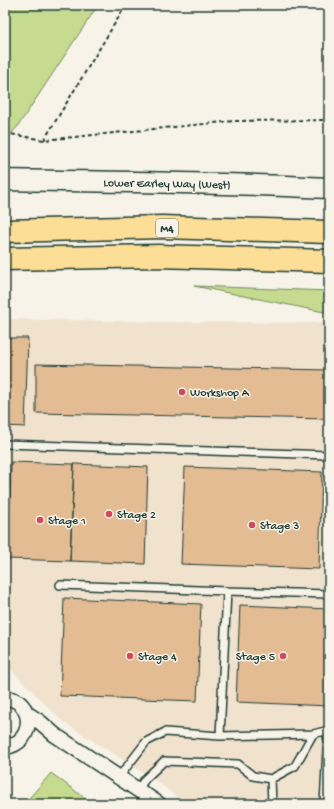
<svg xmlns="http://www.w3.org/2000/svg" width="334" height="809" font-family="'Gochi Hand',sans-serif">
<rect width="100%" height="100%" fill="#f7f3e8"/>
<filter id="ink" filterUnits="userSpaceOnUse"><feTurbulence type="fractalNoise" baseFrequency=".025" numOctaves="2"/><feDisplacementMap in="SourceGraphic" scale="8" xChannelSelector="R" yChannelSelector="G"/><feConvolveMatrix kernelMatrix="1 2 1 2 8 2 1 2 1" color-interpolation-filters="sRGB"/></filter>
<g filter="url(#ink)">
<!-- built -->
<path fill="#f1e2ce" d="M5 319 165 322 329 323V804H185L158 782 62 721 10 669 5 654Z"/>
<!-- green -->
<path fill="#c6db90" stroke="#728c62" d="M5 5H98L18 126 6 140Z
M194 286 329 291V313Z
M51 773 93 804H24Z"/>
<!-- building -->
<path fill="#e3bc93" stroke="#1f3d34" d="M5 338H28L25 427 5 426Z
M36 364 329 370V419L36 413Z
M11 462 74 464 70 561 8 559Z
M74 464 148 467 145 564 70 561Z
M185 467 322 472 319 569 181 564Z
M64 598 201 604 197 701 60 696Z
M240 605 329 609V706L236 702Z"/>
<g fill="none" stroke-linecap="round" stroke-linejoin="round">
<!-- lane casing -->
<g stroke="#1f3d34" stroke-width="10">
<path id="lane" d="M5 444 329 455
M60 585 227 591
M220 736 227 591 329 594
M119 777 146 742 165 732 220 736 313 734 329 730
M271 779 272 804
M138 790 145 779 164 761 238 764 253 776 271 779 295 766 313 734
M324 804 328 730"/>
</g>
<!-- street casing -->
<g stroke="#1f3d34" stroke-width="17">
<path id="street" d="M5 698C35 699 36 743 5 747
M26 713 40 722 55 735 159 804"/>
</g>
<!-- secondary casing -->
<g stroke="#1f3d34" stroke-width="23">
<path id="secondary" d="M5 180C113 182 221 182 329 188"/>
</g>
<!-- highway casing -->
<g stroke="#1f3d34" stroke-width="25">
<path id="highway" d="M5 231 162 227 329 232
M5 259 158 256 329 261"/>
</g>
<!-- path -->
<path stroke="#1f3d34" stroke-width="2" stroke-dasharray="4 3" stroke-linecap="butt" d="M126 5 44 140 234 121 329 120
M5 133 44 140"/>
<!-- lane -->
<use href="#lane" stroke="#f7f3e8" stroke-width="7"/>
<!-- street -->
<use href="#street" stroke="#f7f3e8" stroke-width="14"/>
<!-- secondary -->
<use href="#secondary" stroke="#f7f3e8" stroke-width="20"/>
<!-- highway -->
<use href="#highway" stroke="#fdde96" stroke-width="22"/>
</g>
</g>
<!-- markers -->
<g fill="#d1495b" stroke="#f7f3e8" stroke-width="1.5">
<circle cx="182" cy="392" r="4"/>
<circle cx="109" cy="514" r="4"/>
<circle cx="40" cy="520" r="4"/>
<circle cx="252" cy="525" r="4"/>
<circle cx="130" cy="656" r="4"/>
<circle cx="283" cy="656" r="4"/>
</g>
<g text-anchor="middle" stroke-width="3" stroke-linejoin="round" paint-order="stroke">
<!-- shield labels -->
<rect fill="#f7f3e8" stroke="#60746a" stroke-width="1" x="156" y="219" width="22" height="18" rx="3"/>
<g font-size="11" font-weight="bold" fill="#1f3d34">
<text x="167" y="232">M4</text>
</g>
<!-- street labels -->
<g font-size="12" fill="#1f3d34" stroke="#f7f3e8">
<text transform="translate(167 183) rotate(1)" y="4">Lower Earley Way (West)</text>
</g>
<!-- poi labels -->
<g font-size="12" fill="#1f3d34" stroke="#f7f3e8" text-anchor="start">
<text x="190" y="396">Workshop A</text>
<text x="117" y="518">Stage 2</text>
<text x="48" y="524">Stage 1</text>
<text x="260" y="529">Stage 3</text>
<text x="138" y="660">Stage 4</text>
<text x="275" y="660" text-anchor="end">Stage 5</text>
</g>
</g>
<!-- margin -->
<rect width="334" height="809" fill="none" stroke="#f7f3e8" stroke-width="20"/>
<rect x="10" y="10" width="314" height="789" fill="none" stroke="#1f3d34" stroke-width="1.5" filter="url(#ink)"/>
</svg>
